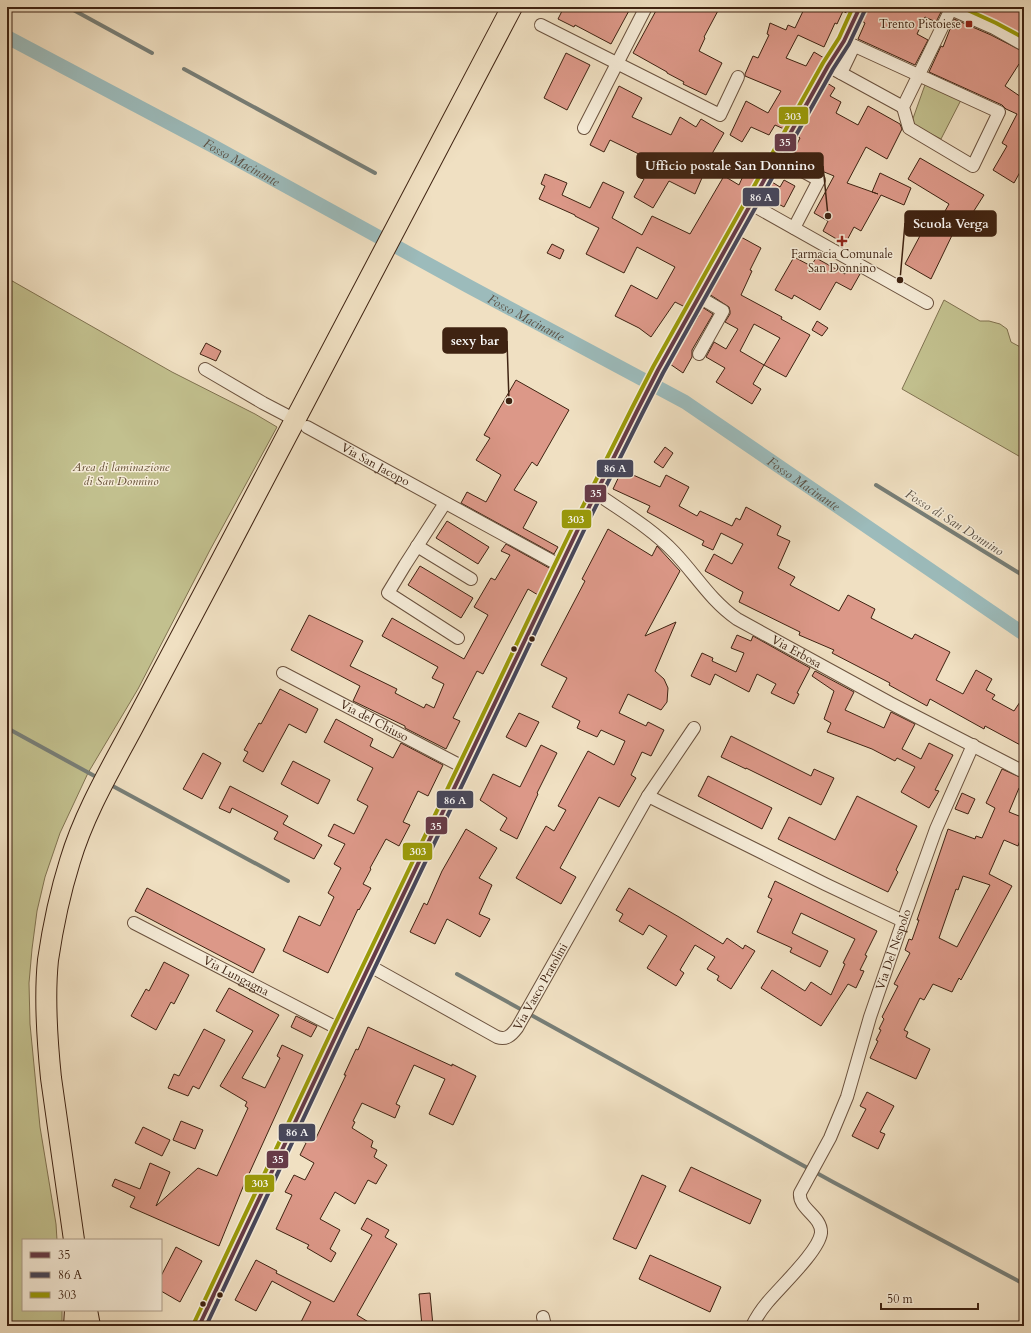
<svg xmlns="http://www.w3.org/2000/svg" width="1031" height="1333" font-family="Cardo,serif">
<rect width="100%" height="100%" fill="#f0e0c2"/>
<filter id="stains"><feTurbulence type="fractalNoise" baseFrequency=".005" numOctaves="4"/><feColorMatrix values="0 0 0 0 .2 0 0 0 0 .09 0 0 0 0 .02 0 0 0 .5 -.17"/></filter>
<radialGradient id="worn" r=".72"><stop offset=".6" stop-color="#630" stop-opacity="0"/><stop offset="1" stop-color="#630" stop-opacity=".3"/></radialGradient>
<!-- green -->
<path fill="#c2c08e" stroke="#807250" d="M926 82 962 98 941 139 911 124Z
M7 278 172 372 255 414 277 427 210 550 138 689 88 773 60 833 45 877 37 911 32 949 29 983 30 1024 40 1127 56 1224 57 1240H23V1310H62V1326H7Z
M944 300 980 321H989L1000 324 1007 329 1011 342 1024 349V459L902 389Z"/>
<g fill="none" stroke-linecap="round" stroke-linejoin="round">
<!-- stream -->
<path stroke="#777e77" stroke-width="4" d="M68 7 152 53
M184 69 375 173
M876 485 1024 576
M7 728 100 779
M109 784 288 881
M457 974 833 1182 1024 1284"/>
<!-- canal -->
<path stroke="#9cbbbb" stroke-width="14" id="s1" d="M7 37 211 145 468 286 685 402 1024 634"/>
</g>
<!-- building -->
<path fill="#dc9888" stroke="#3f2312" fill-rule="evenodd" d="M564 7H631L611 44 575 25 574 27 558 19Z
M658 7H720L704 37 705 38 699 51 722 63 706 95 683 84 684 82 667 73V72L633 53Z
M805 7H852L848 14 843 11 837 24 835 23 824 47 798 35 786 58 806 66 814 52 824 58 784 129 775 125 769 135 751 127 742 142 730 135 746 101 768 113 781 91 745 76V74L753 56 758 58 769 35 767 34 770 23 786 30 788 25 795 28Z
M867 7H939L941 12 936 22 925 17 917 34 928 40 915 65 858 39 865 23 862 21Z
M965 7H992L1000 11 1002 7H1024V36L997 21Z
M954 19 991 35 1024 52V66L1019 64 1005 86 1024 99V165L1014 183 993 170 1007 146 1002 143 1017 114 1006 109 1002 105 929 72 941 46 943 47Z
M566 53 590 65 567 110 544 98Z
M827 83 835 88 830 96 841 102 836 113 858 125 868 106 900 124 902 129 887 159 866 147 847 183 878 194 872 192 880 173 911 188 904 205 881 195 861 231 854 227 845 244 823 231 828 221 814 213 834 176 807 165 791 156 800 138 797 136Z
M619 86 642 98 632 117 671 135 680 117 696 127 701 119 724 133 706 164H708L695 194 669 181 653 208 634 197 644 179 638 177 647 158 610 140 604 152 590 145Z
M752 156 765 163 685 307 675 302 651 337 639 328 615 316 631 285 657 299 675 267 637 247 624 273 586 254 599 228 575 216V215L539 199 545 186 541 184 545 174 567 183 562 195 590 208 603 182 624 192 612 218 642 235 652 216 690 234 724 176 739 185Z
M920 158 984 195 963 228 957 225 931 279 905 264 931 215 940 220 949 204 908 179Z
M784 180 795 186 784 207 764 196 772 182 780 187Z
M741 237 761 248 750 270 752 271 741 295 782 317 781 319 810 335 786 377 764 365 780 338 754 324 740 351 764 365 753 384 761 389 752 404 716 382 725 368 706 357 714 342 726 349 738 329 725 322 730 314V311L729 307 709 294Z
M552 244 564 250 560 259 547 253Z
M794 257 811 266 816 258 845 274 849 268 860 274 851 290 836 282 820 310 794 295 792 299 775 290Z
M702 307 713 314 692 350V357L683 373 670 364 699 315 698 314Z
M817 321 828 328 822 336 812 330Z
M206 343 221 351 216 361 200 354Z
M516 380 569 410 537 466 532 462 514 490 537 502 523 528 558 547 554 554 461 503 467 492 486 502 501 475 476 460 490 438 484 435Z
M665 447 673 453 663 468 654 462Z
M622 470 660 487 666 475 689 487 679 506 697 516 700 511 732 526 736 518 740 520 746 507 781 526 777 535 790 541 778 568 795 577 790 585 839 611 848 595 875 609 871 618 912 639 915 634 950 652 936 680 963 694 976 670 992 679 986 690 995 695 992 699 1014 711 1024 696V747L985 726 984 729 930 699 927 706 889 685 890 683 832 653 834 650 799 635 800 632 739 602 743 592 705 571 714 554 732 564 743 544 721 533 713 550 702 545 704 541 647 512 650 506 613 489Z
M447 521 489 547 478 564 436 538Z
M608 529 652 556 657 546 680 571 645 636 676 622 655 671 664 679 668 688 667 702 661 710 628 694 619 713 646 726 648 722 664 730 651 756 642 752 631 775 636 778 619 807 599 797 560 868 576 877 561 904 516 878 546 826 554 831 566 810 558 806 588 751 614 765 625 741 601 730 597 737 577 728 580 721 552 707 567 678 541 665 585 581 582 579Z
M506 544 551 569 538 595 528 589 483 674 477 671 453 718 460 721 446 749 405 728V726L353 701 360 686 291 650 309 615 363 641 350 666 397 689 395 693 424 708 426 704 434 708 444 684 432 678 438 667 382 636 392 618 464 659 488 615 474 607 491 578 495 580 510 555 501 551Z
M420 566 473 598 461 618 408 585Z
M737 635 751 641 753 636 810 668 797 693 799 694 794 704 771 693 776 684 757 674 749 692 715 674 710 685 691 676 702 653 713 658 712 661 736 672 744 653 731 648Z
M815 671 854 692 845 710 884 728 891 712 915 724 902 749 921 759 929 743 953 755 935 790 939 791 929 808 901 792 915 767 897 758 895 761 872 749 827 732 831 723 824 719 834 691 812 676Z
M280 689 318 709 306 733 289 724 263 772 243 761 248 752 244 750 259 723 261 724Z
M519 713 539 722 526 747 506 737Z
M336 719 373 739 370 746 393 758 401 743 443 765 428 796 418 791 403 822 410 825 399 846 386 839 370 868 371 869 363 884 371 888 359 910 358 909 328 973 283 951 299 916 320 926 334 897 328 893 341 868 334 864 345 844 328 836 334 824 354 834 368 806 357 800 373 768 324 742Z
M731 736 811 776 814 769 834 778 821 805 746 768V769L721 757Z
M541 745 557 753 537 793 538 794 517 839 500 830 507 818 480 800 493 774 520 787Z
M203 753 221 763 202 799 183 789Z
M293 761 330 780 318 804 281 784Z
M1002 769 1024 779V791L1019 788 1009 812 1024 818V842L1020 840 1018 846 1004 840 989 874 1012 886 961 980 959 978 952 992 933 984 924 1000 920 998 904 1030 908 1032 906 1037 930 1049 916 1079 870 1058 878 1041 876 1040 881 1030 879 1029 884 1019 882 1017 898 986 894 984 910 953 905 950 909 939 912 940 919 920H917L948 829 975 839 976 836 982 838 995 808 986 803ZM963 876 990 885 957 947 939 938 956 889 958 890Z
M708 776 772 808 762 829 698 796Z
M230 786 288 816 283 824 322 845 314 859 274 839 278 832 232 808 230 813 219 808Z
M962 793 975 799 968 814 955 809Z
M857 796 917 826 896 870 898 872 888 892 778 839 789 817 835 840Z
M466 829 497 848 479 878 492 885 479 914 490 919 480 937 447 919 435 944 410 932 424 903 427 905 442 871Z
M775 881 877 931 865 955 867 956 860 970 864 971 856 988 848 984 821 1026 761 988 772 970 805 991 811 982 831 995 845 964 843 963 855 939 801 913 792 933 828 951 820 967 790 952 792 948 757 932 772 899 768 897Z
M147 888 265 949 253 973 135 911Z
M629 888 679 917 723 944 727 938 743 949 745 945 755 951 731 989 717 980 719 976 707 969 715 957 695 945 680 970 684 973 676 986 647 968 667 936 649 925 643 935 619 921 623 914 616 910Z
M164 962 189 975 174 1004 171 1002 156 1030 131 1016 146 989 149 991Z
M229 988 279 1015 242 1078 265 1088 280 1058 277 1056 282 1045 303 1055 243 1187 219 1246 130 1207 135 1197 112 1186 115 1179 140 1189 150 1163 170 1172 156 1206 198 1168 217 1176 248 1108 245 1106 247 1102 220 1086 253 1031 216 1011Z
M296 1016 317 1026 311 1037 291 1027Z
M368 1027 452 1066V1064L476 1076 453 1125 429 1114 445 1079 414 1065 396 1104 400 1106 395 1118 362 1103 353 1121 355 1122 352 1128 373 1141 371 1147 377 1150 374 1157 387 1165 376 1184 368 1180 355 1204 335 1192 320 1219 340 1230 330 1249 336 1253 331 1262 307 1248 309 1245 276 1229 292 1195 285 1192 294 1175 305 1180 314 1163 300 1155 306 1143 302 1141 307 1133 316 1138 346 1075H344L356 1049 358 1050Z
M204 1029 225 1040 199 1089 193 1086 188 1096 168 1088 174 1074 179 1076Z
M867 1092 894 1106 880 1132 885 1134 878 1149 852 1136 866 1109 860 1106Z
M181 1121 203 1130 195 1149 173 1140Z
M143 1127 170 1140 162 1156 135 1143Z
M691 1167 761 1200 750 1224 679 1191Z
M642 1175 666 1186 636 1249 613 1239Z
M367 1218 389 1230 385 1237 397 1244 357 1315 375 1326H299L311 1302 272 1281 256 1311 235 1300 256 1260 277 1271 276 1273 334 1302 372 1235 361 1229Z
M176 1247 202 1261 180 1302 161 1291V1276Z
M650 1255 721 1287 710 1312 639 1279Z
M430 1293 433 1326H422L419 1294Z"/>
<g fill="none" stroke-linecap="round" stroke-linejoin="round">
<!-- minor casing -->
<g stroke="#6b523e" stroke-width="14">
<g id="minor">
<path d="M946 7 994 28 1024 45"/>
<path d="M541 25 720 115 738 77"/>
<path d="M844 41 999 112 973 166 909 128 903 107 951 9"/>
<path d="M828 66 903 107"/>
<path d="M841 73 854 46"/>
<path d="M584 128 646 7"/>
<path d="M777 157 819 180 794 228"/>
<path d="M751 204 927 303"/>
<path d="M699 354 723 311 699 297"/>
<path d="M205 369 263 403 286 415"/>
<path id="s2" d="M307 427 561 566"/>
<path id="s3" d="M596 493C623 512 651 528 674 552 696 575 710 600 737 619L890 703 1024 772"/>
<path d="M445 503 405 565 388 593 458 638"/>
<path d="M417 546 471 579"/>
<path id="s4" d="M283 673 465 768"/>
<path d="M648 796 694 728"/>
<path id="s5" d="M134 923 339 1029"/>
<path id="s6" d="M370 966 497 1037C506 1040 511 1036 517 1028L648 796 825 884 903 921"/>
<path d="M543 1317 545 1326"/>
<path d="M199 1326 215 1293 234 1250 339 1029 581 523 637 411 658 370 777 157 828 66 844 41 860 7"/>
<path id="s7" d="M752 1326C756 1318 761 1310 767 1303 779 1288 819 1251 821 1233 822 1216 798 1209 800 1193L830 1138 847 1097 870 1017 903 921 936 829 973 745"/>
</g>
</g>
<!-- primary casing -->
<g stroke="#3f2312" stroke-width="22">
<path id="primary" d="M74 1240 51 1078C47 1039 44 999 48 960 53 926 60 893 70 861 84 814 110 770 133 727 163 671 192 615 222 559 319 376 415 191 512 7
M87 1310 90 1326
M74 1326 75 1310"/>
</g>
<!-- minor -->
<use href="#minor" stroke="#f5ebd7" stroke-width="12"/>
<!-- primary -->
<use href="#primary" stroke="#f0e0c2" stroke-width="20"/>
<!-- bus-1 casing -->
<g stroke="#f5ebd7" stroke-width="7">
<path id="bus-1" d="M199 1326 339 1029 581 523 637 411 658 370 777 157 828 66 844 41 860 7"/>
</g>
<!-- bus-2 casing -->
<g stroke="#f5ebd7" stroke-width="7">
<path id="bus-2" d="M206 1326 344 1032 586 526 642 414 663 373 782 160 833 69 849 44 865 10"/>
</g>
<!-- bus-3 casing -->
<g stroke="#f5ebd7" stroke-width="7">
<path id="bus-3" d="M961 7 996 23 1024 38
M194 1323 334 1026 576 520 632 408 653 367 772 154 823 63 839 38 853 7"/>
</g>
<!-- bus-1 -->
<use href="#bus-1" stroke="#673b47" stroke-width="4"/>
<!-- bus-2 -->
<use href="#bus-2" stroke="#47475a" stroke-width="4"/>
<!-- bus-3 -->
<use href="#bus-3" stroke="#9a9a0a" stroke-width="4"/>
</g>
<!-- markers -->
<g fill="#8f2418" stroke="#f5ebd7" stroke-width="1.5">
<rect x="965" y="20" width="8" height="8" rx="2"/>
<path d="M840 235h4v4h4v4h-4v4h-4v-4h-4v-4h4z"/>
</g>
<g fill="#3f2312" stroke="#f5ebd7" stroke-width="1.5">
<circle cx="532" cy="639" r="3.5"/>
<circle cx="514" cy="649" r="3.5"/>
<circle cx="220" cy="1295" r="3.5"/>
<circle cx="203" cy="1304" r="3.5"/>
</g>
<g text-anchor="middle" stroke-width="3" stroke-linejoin="round" paint-order="stroke">
<!-- poi labels -->
<g font-size="12" fill="#3f2312" stroke="#f5ebd7" text-anchor="end">
<text x="961" y="28">Trento Pistoiese</text>
<text x="842" y="258" text-anchor="middle">Farmacia Comunale<tspan x="842" dy="14">San Donnino</tspan></text>
</g>
<!-- street labels -->
<g font-size="12" fill="#3f2312" stroke="#f5ebd7">
<text dy="4" stroke="none"><textPath href="#s2" startOffset="78">Via San Jacopo</textPath></text>
<text dy="4" stroke="none"><textPath href="#s3" startOffset="258">Via Erbosa</textPath></text>
<text dy="4" stroke="none"><textPath href="#s4" startOffset="103">Via del Chiuso</textPath></text>
<text dy="4" stroke="none"><textPath href="#s7" startOffset="425">Via Del Nespolo</textPath></text>
<text dy="4" stroke="none"><textPath href="#s5" startOffset="115">Via Lungagna</textPath></text>
<text dy="4" stroke="none"><textPath href="#s6" startOffset="217">Via Vasco Pratolini</textPath></text>
</g>
<!-- park labels -->
<g font-size="12" font-style="italic" fill="#604a31" stroke="#f5ebd7">
<text x="121" y="471">Area di laminazione<tspan x="121" dy="14">di San Donnino</tspan></text>
</g>
<!-- water labels -->
<g font-size="13" font-style="italic" fill="#5b5145" stroke="#f5ebd7">
<text dy="5" stroke="none"><textPath href="#s1" startOffset="266">Fosso Macinante</textPath></text>
<text dy="5" stroke="none"><textPath href="#s1" startOffset="590">Fosso Macinante</textPath></text>
<text dy="5" stroke="none"><textPath href="#s1" startOffset="914">Fosso Macinante</textPath></text>
<text transform="translate(955 522) rotate(32)" y="5">Fosso di San Donnino</text>
</g>
</g>
<!-- callouts -->
<path fill="none" stroke="#3f2312" stroke-width="1.5" d="M828 216L823 166M900 280L905 223M509 401L507 341"/>
<g fill="#3f2312" stroke="#f5ebd7" stroke-width="1.5">
<circle cx="828" cy="216" r="4"/>
<circle cx="900" cy="280" r="4"/>
<circle cx="509" cy="401" r="4"/>
</g>
<g fill="#3f2312" stroke="#3f2312" stroke-width="1.5">
<rect x="637" y="153" width="186" height="25" rx="4"/>
<rect x="905" y="211" width="91" height="25" rx="4"/>
<rect x="443" y="328" width="64" height="25" rx="4"/>
</g>
<g font-size="13" text-anchor="middle" font-weight="bold" fill="#fff">
<text x="730" y="170">Ufficio postale San Donnino</text>
<text x="951" y="228">Scuola Verga</text>
<text x="475" y="345">sexy bar</text>
</g>
<g stroke="#f5ebd7" stroke-width="1.5">
<rect x="778" y="106" width="31" height="19" rx="4" fill="#9a9a0a"/>
<rect x="774" y="133" width="23" height="19" rx="4" fill="#673b47"/>
<rect x="742" y="187" width="38" height="20" rx="4" fill="#47475a"/>
<rect x="596" y="459" width="38" height="19" rx="4" fill="#47475a"/>
<rect x="584" y="484" width="23" height="19" rx="4" fill="#673b47"/>
<rect x="561" y="509" width="31" height="20" rx="4" fill="#9a9a0a"/>
<rect x="436" y="790" width="38" height="19" rx="4" fill="#47475a"/>
<rect x="425" y="816" width="23" height="19" rx="4" fill="#673b47"/>
<rect x="402" y="842" width="31" height="19" rx="4" fill="#9a9a0a"/>
<rect x="278" y="1123" width="38" height="19" rx="4" fill="#47475a"/>
<rect x="266" y="1150" width="23" height="19" rx="4" fill="#673b47"/>
<rect x="244" y="1174" width="31" height="19" rx="4" fill="#9a9a0a"/>
</g>
<g font-size="11" text-anchor="middle" font-weight="bold" fill="#fff">
<text x="793" y="120">303</text>
<text x="785" y="146">35</text>
<text x="761" y="201">86 A</text>
<text x="615" y="472">86 A</text>
<text x="596" y="497">35</text>
<text x="576" y="523">303</text>
<text x="455" y="804">86 A</text>
<text x="436" y="830">35</text>
<text x="418" y="855">303</text>
<text x="297" y="1136">86 A</text>
<text x="278" y="1163">35</text>
<text x="260" y="1187">303</text>
</g>
<!-- margin -->
<rect width="1031" height="1333" fill="none" stroke="#f0e0c2" stroke-width="24"/>
<rect x="8" y="8" width="1015" height="1317" fill="none" stroke="#3f2312" stroke-width="2"/>
<rect x="12" y="12" width="1007" height="1309" fill="none" stroke="#3f2312"/>
<!-- legend -->
<rect x="22" y="1239" width="140" height="72" fill="#f5ebd7" stroke="#ac9b88"/>
<rect x="30" y="1252" width="20" height="6" fill="#673b47" stroke="#ac9b88"/>
<text x="58" y="1259" font-size="12" fill="#3f2312">35</text>
<rect x="30" y="1272" width="20" height="6" fill="#47475a" stroke="#ac9b88"/>
<text x="58" y="1279" font-size="12" fill="#3f2312">86 A</text>
<rect x="30" y="1292" width="20" height="6" fill="#9a9a0a" stroke="#ac9b88"/>
<text x="58" y="1299" font-size="12" fill="#3f2312">303</text>
<!-- scale -->
<path d="M881 1303v6h97v-6" fill="none" stroke="#3f2312" stroke-width="2"/>
<text x="887" y="1303" font-size="12" fill="#3f2312" stroke="#f5ebd7" stroke-width="3" paint-order="stroke">50 m</text>
<rect width="100%" height="100%" filter="url(#stains)"/>
<rect width="100%" height="100%" fill="url(#worn)"/>
</svg>
